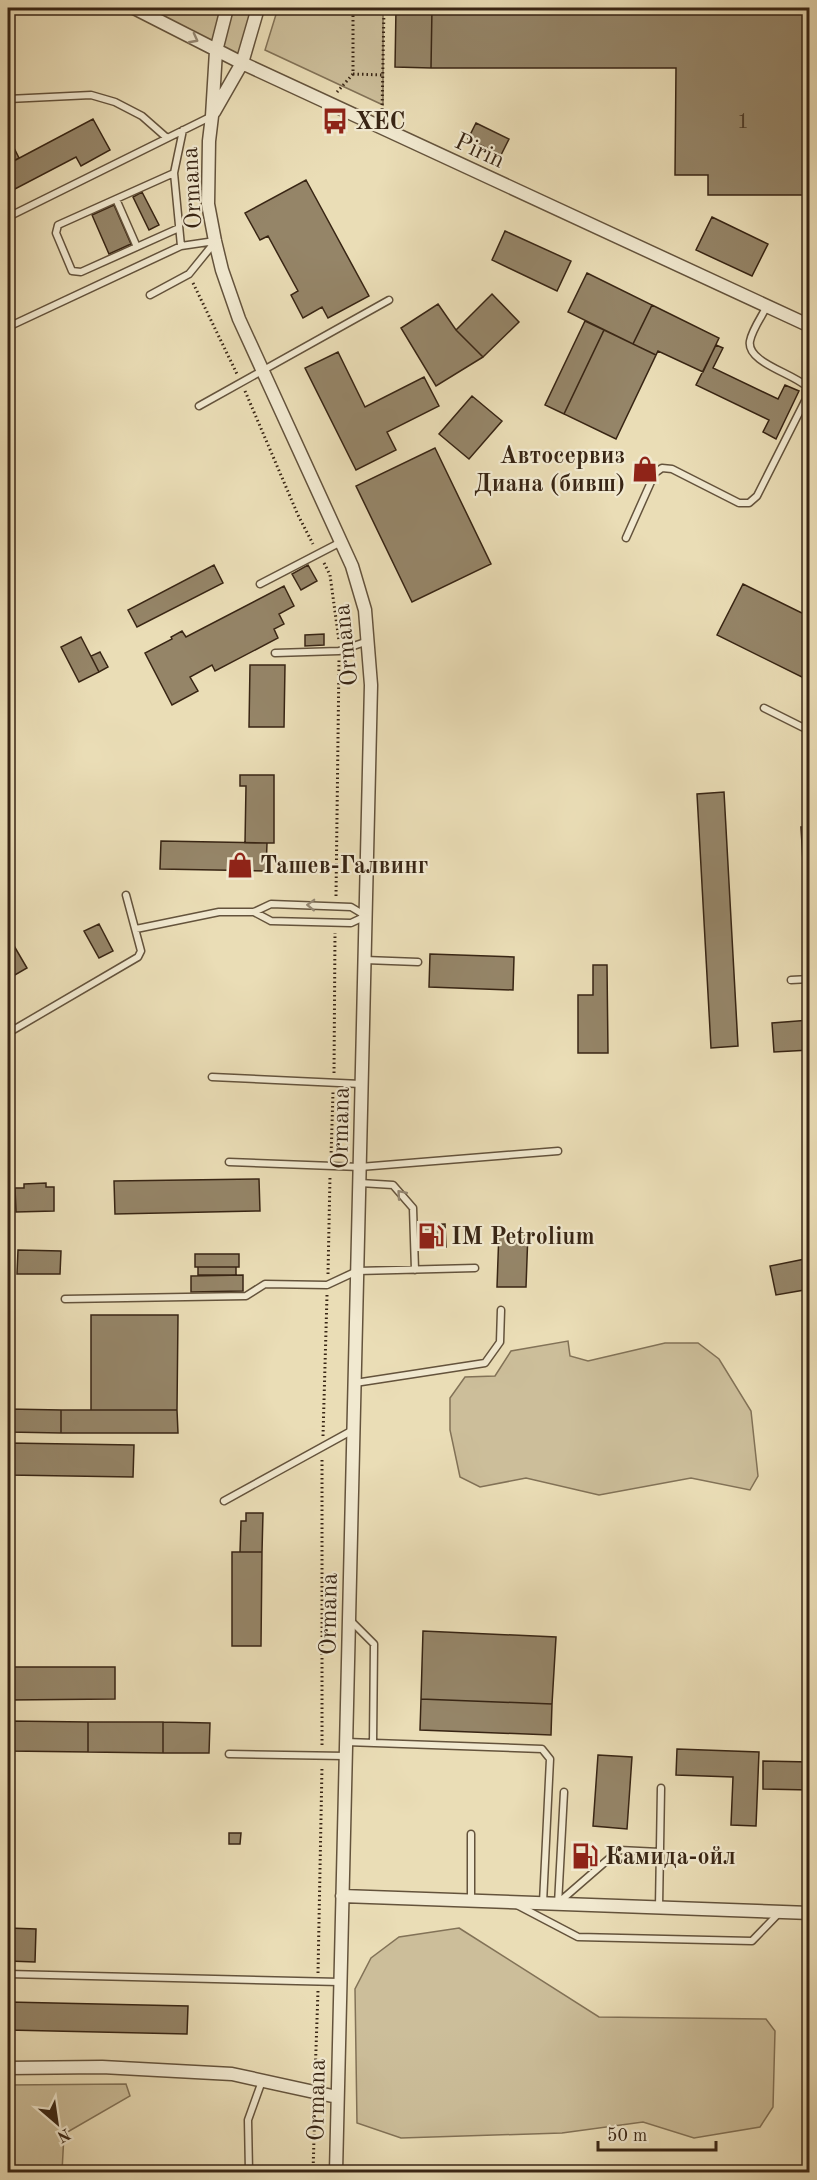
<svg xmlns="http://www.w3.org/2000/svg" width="817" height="2180" font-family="'Old Standard TT',serif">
<rect width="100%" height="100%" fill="#eaddb6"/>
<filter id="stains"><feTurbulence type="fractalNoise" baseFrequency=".00333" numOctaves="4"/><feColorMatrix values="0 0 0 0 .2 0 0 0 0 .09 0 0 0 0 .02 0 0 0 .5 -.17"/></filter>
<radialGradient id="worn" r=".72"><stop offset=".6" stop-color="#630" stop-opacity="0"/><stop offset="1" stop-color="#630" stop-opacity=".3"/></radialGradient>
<!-- green -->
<path fill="#ccbe9a" stroke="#827257" stroke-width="1.5" d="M134 8H258L242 63Z
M278 8H383V105L265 50Z
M568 1341 570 1356 588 1361 665 1343H698L719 1359 751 1411 758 1476 750 1490 691 1478 599 1495 526 1478 480 1487 460 1477 450 1430V1398L465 1377 495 1376 511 1351Z
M459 1928 599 2017 766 2019 775 2031 773 2107 760 2127 694 2138 643 2122 562 2133 401 2138 357 2123 355 1989 371 1958 399 1937Z
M126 2084 130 2096 64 2134 62 2172H8V2085Z"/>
<!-- building -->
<path fill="#958568" stroke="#382514" stroke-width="1.5" d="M396 8H432L431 68 395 67Z
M432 8H810V195H708V175H675L676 68H431Z
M93 119 110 150 81 166 76 157 15 189 8 175V164Z
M476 123 509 139 501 155 468 139Z
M8 136 19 158 8 164Z
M306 180 369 296 328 318 322 307 303 318 291 295 298 291 268 236 260 240 245 213Z
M142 192 159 225 149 230 133 197Z
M114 205 131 244 109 254 92 215Z
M712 217 768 244 752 276 696 250Z
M505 231 571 261 557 291 492 260Z
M587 273 652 305 633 344 568 312Z
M492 294 519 322 483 357 456 330Z
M438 304 456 330 483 357 436 386 401 328Z
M652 305 719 338 703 372 658 351 656 355 633 344Z
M585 321 604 330 564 414 545 405Z
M604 330 656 355 616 439 564 414Z
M716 345 723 348 713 368 778 399 785 385 799 391 776 439 763 432 769 420 696 385Z
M338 352 365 407 424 377 439 406 387 432 396 450 356 470 305 368Z
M472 396 502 421 469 459 439 434Z
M435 448 491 564 412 602 356 486Z
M214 565 223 583 137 627 128 610Z
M308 565 317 581 301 590 292 574Z
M743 584 810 617V681L717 635Z
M284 586 294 606 279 614 284 624 274 629 278 638 215 671 212 665 190 677 198 691 172 705 145 653 172 639 171 637 182 631 186 637Z
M324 634V645L305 646V635Z
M81 637 99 672 79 682 61 647Z
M100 652 108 667 99 672 91 656Z
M250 665H285L284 727H249Z
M240 775H274V843H245L246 786H240Z
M724 792 738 1046 711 1048 697 794Z
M801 827H810L809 968Z
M161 841 267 843 266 871 160 869Z
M99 924 113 951 99 958 84 931Z
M10 939 27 968 8 979V941Z
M430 954 514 957 513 990 429 987Z
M593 965H607L608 1053H578V995H593Z
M810 1020V1050L774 1052 772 1023Z
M259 1179 260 1211 115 1214 114 1181Z
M46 1183V1187H54V1211L16 1212 15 1188H24V1184Z
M445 1224 446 1247H418V1225Z
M499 1231 528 1232 526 1287H497Z
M18 1250 61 1251 60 1274H17Z
M195 1254H239V1267H195Z
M810 1258V1289L776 1295 770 1266Z
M198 1267H236V1275H198Z
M243 1275V1291L191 1292V1276Z
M91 1315H178L177 1410H91Z
M8 1409 61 1410V1433L8 1432Z
M61 1410H177L178 1433H61Z
M8 1443 134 1445 133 1477 8 1475Z
M246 1513H263L262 1552H240L241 1521H246Z
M232 1552H262L261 1646H232Z
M423 1631 556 1637 552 1704 421 1699Z
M8 1667H115V1699L8 1700Z
M421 1699 552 1704 551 1735 420 1730Z
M8 1721 88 1722V1752L8 1751Z
M88 1722H163V1753L88 1752Z
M163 1722 210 1723 209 1753H163Z
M677 1749 759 1752 756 1826 731 1825 733 1777 676 1775Z
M598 1755 632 1757 627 1829 593 1826Z
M763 1761 810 1762V1790L763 1789Z
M229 1833H241L240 1844H229Z
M8 1928 36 1929 35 1962 8 1961Z
M8 2002 188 2006 187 2034 8 2030Z"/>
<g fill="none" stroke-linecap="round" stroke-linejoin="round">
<!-- service casing -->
<g stroke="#64533c" stroke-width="9">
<path id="service" d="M8 99 91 95 115 102 142 116 167 138
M174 173 58 225 56 233 72 271 81 272 179 228
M116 199 137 247
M8 217 212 116
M181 246 174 173 183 130
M150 295 189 274 215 242
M8 327 181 246 215 241
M199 406 389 300
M626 538 655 473 662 468 672 469 739 503H749L757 496 806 399V386C792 373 746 362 750 341 752 330 762 316 767 306
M260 584 341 542
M275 653 339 651 368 641
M764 708 810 731
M254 912 271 921 351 923 366 916
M136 929 219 912H254L271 904 351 907 366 916
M365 960 418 962
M791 980 810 979
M8 1033 138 957 141 951 126 895
M212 1077 361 1084
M229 1162 360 1167 558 1151
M360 1183 393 1185 413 1208 415 1270
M65 1299 246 1296 265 1284 327 1285 357 1271 475 1268
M355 1383 485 1363 500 1342 501 1310
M224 1501 353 1430
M349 1619 374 1644 373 1743
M346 1742 542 1749 550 1759 543 1903
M229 1754 346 1756
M471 1834V1900
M558 1903 619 1850 660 1852
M558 1904 564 1792
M517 1905 578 1937 752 1941 780 1912
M659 1907 661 1788
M8 1974 340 1982
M249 2172 248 2120 262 2081"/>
</g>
<!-- minor casing -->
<g stroke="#64533c" stroke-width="15">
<path id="minor" d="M134 8 242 63 810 326
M227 8 216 51 212 116 209 141 208 204 215 241 222 270 239 319 352 566 365 610 371 685 336 2172
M214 112 242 63 258 8
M342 1896 810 1913
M8 2068 102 2067 232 2074 337 2097"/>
</g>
<!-- path -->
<path stroke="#382514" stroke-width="3" stroke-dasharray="1.5 3" stroke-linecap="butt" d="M353 74 383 75
M337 92 353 74V8
M382 114 384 8
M193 283 237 374
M245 391 298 515 313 544
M324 563 330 575 339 641
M336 896 339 660
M334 1073 335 933
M331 1157 333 1092
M328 1274 330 1176
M323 1436 327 1295
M322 1745V1457
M318 1973 322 1766
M315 2078 318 1991
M313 2172 315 2105"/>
<!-- service -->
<use href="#service" stroke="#f1e9d0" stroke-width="6"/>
<!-- minor -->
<use href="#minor" stroke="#f1e9d0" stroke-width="12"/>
</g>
<!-- one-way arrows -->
<defs><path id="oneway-chevron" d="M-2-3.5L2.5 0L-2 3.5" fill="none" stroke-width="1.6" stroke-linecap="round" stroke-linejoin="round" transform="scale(1.5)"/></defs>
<g stroke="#948772">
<use href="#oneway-chevron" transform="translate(194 39) rotate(28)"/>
<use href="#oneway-chevron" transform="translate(311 905) rotate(-178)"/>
<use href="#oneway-chevron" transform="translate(401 1194) rotate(-131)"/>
</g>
<!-- icons -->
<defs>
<g id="bus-bare" transform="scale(2.07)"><path d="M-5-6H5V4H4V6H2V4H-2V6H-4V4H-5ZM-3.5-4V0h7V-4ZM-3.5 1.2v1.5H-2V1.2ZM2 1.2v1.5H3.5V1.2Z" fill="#8f2418" stroke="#f1e9d0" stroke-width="2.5" paint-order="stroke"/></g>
<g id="shop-bare" transform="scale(2.07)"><path d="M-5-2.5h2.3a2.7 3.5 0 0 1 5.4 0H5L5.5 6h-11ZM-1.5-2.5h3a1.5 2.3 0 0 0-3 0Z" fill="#8f2418" stroke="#f1e9d0" stroke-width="2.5" paint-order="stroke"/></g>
<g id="fuel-bare" transform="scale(2.07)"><path d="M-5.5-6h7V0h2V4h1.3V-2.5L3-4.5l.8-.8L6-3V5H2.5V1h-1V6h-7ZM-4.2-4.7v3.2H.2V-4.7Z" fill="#8f2418" stroke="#f1e9d0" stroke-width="2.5" paint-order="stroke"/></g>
</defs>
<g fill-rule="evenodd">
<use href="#bus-bare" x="335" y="121"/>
<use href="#shop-bare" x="645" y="469"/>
<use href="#shop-bare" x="240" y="865"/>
<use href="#fuel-bare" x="431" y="1236"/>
<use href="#fuel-bare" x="585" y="1856"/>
</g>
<g text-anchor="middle" stroke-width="4.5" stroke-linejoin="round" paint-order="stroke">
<!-- number labels -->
<g font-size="21" fill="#4f3d29">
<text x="743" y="128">1</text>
</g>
<!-- poi labels -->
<g font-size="24" font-weight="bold" fill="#382514" stroke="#f1e9d0" text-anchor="start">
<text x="355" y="129">ХЕС</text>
<text x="625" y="463" text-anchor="end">Автосервиз<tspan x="625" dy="28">Диана (бивш)</tspan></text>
<text x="260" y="873">Ташев-Галвинг</text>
<text x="451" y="1244">IM Petrolium</text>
<text x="605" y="1864">Камида-ойл</text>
</g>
<!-- street labels -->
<g font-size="24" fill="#382514" stroke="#f1e9d0">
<text transform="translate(480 150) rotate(25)" y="8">Pirin</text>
<text transform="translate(191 188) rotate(-93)" y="8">Ormana</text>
<text transform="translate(345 645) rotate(-96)" y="8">Ormana</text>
<text transform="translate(340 1128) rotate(-89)" y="8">Ormana</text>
<text transform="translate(328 1614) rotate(-89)" y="8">Ormana</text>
<text transform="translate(316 2100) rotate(-89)" y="8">Ormana</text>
</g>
</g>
<!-- margin -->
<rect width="817" height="2180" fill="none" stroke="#eaddb6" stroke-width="30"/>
<rect x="9" y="9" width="799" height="2162" fill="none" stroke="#382514" stroke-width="3"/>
<rect x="15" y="15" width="787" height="2150" fill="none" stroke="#382514" stroke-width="1.5"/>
<!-- north arrow -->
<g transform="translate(57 2123) rotate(151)" stroke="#f1e9d0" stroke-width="4.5" paint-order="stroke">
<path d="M0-4.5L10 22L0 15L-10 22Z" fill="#382514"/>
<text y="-9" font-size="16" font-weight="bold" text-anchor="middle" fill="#382514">N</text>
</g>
<!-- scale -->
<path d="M598 2141v9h118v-9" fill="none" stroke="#382514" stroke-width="3"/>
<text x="607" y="2141" font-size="18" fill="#382514" stroke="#f1e9d0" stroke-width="4.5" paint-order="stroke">50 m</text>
<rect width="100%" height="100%" filter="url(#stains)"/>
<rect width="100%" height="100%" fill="url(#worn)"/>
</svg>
